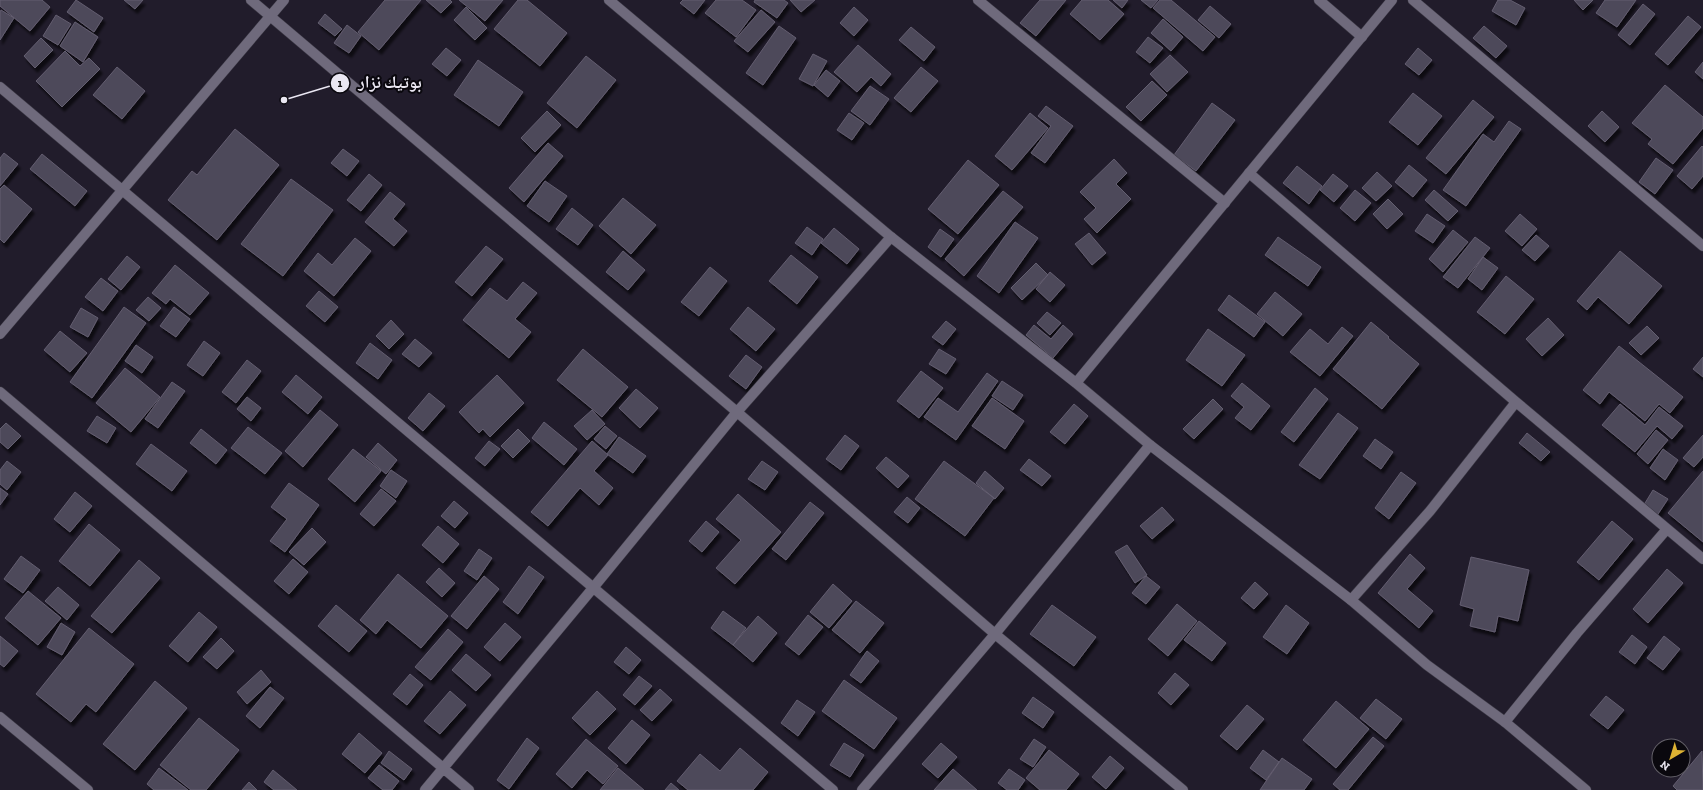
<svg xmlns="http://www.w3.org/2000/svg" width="1703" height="790" font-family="'Zilla Slab','Noto Naskh Arabic',serif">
<defs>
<filter id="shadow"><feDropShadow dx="2.5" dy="4.5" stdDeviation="1" flood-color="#0009"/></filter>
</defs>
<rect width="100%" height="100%" fill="#211c2b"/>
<!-- building -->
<path fill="#4e485a" stroke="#635e70" filter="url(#shadow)" d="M0 0H42L50 7 30 31 0 6Z
M76 0 103 18 94 32 67 12Z
M124 0H143L135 9Z
M385 0H421L379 50 358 32Z
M426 0H450L452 2 441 13Z
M459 0H503L485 21Z
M518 0H527L567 33 540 66 494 29Z
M683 0H705L694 14 680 3Z
M716 0H742L756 10 736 37 705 13Z
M755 0H784L788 3 777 18 754 2Z
M790 0H815L801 12Z
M1040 0H1066L1036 36 1020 23Z
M1082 0H1108L1124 14 1100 40 1070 14Z
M1113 0H1128L1122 8Z
M1141 0H1158L1151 8Z
M1160 0H1171L1215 37 1203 51 1153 8Z
M1498 0H1510L1525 8 1516 25 1492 11Z
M1574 0H1593L1583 10Z
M1605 0H1636L1617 27 1596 13Z
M1643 4 1655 14 1630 45 1618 35Z
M1210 6 1231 24 1219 38 1198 20Z
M466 7 487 28 475 40 454 20Z
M854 7 868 20 854 36 840 23Z
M1 10 14 18 0 40V12Z
M761 10 775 22 748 52 734 41Z
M325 14 342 29 335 36 318 23Z
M56 15 71 24 58 45 43 36Z
M1688 16 1701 27 1668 65 1655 54Z
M1163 19 1183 37 1171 51 1151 33Z
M75 22 98 37 83 62 60 46Z
M347 25 361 36 349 53 334 43Z
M779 26 796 38 763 85 746 73Z
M1484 26 1507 46 1496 58 1473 38Z
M911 27 935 47 924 61 899 40Z
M1148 37 1163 48 1150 63 1136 52Z
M41 38 53 50 35 68 24 56Z
M858 45 891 74 881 86 871 77 857 92 834 72Z
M446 48 461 60 447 76 432 64Z
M1418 48 1432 60 1419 75 1405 64Z
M65 51 80 66 89 58 100 69 62 107 36 81Z
M813 54 827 61 813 86 799 79Z
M1170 55 1188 72 1167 92 1150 74Z
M586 56 616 80 577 128 547 103Z
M478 60 523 92 499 126 454 95Z
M1703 62V79L1695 72Z
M117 67 145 91 122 119 93 95Z
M921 67 938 81 911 112 894 98Z
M826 70 840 81 828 97 814 85Z
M1152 81 1167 95 1141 121 1126 107Z
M1665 85 1703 117V128L1673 164 1648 144 1652 139 1632 123Z
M870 86 889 99 870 125 851 111Z
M1413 93 1442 116 1418 145 1389 122Z
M1473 100 1494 117 1446 174 1426 158Z
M1212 103 1235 120 1196 171 1174 155Z
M1046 106 1073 126 1045 163 1031 153 1051 126 1038 116Z
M547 111 561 125 535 152 521 138Z
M1602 111 1619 127 1605 142 1588 126Z
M849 113 864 123 852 140 837 130Z
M1030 113 1048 128 1012 170 995 156Z
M1509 121 1521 129 1466 206 1443 190 1483 134 1494 142Z
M235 129 279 165 217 240 168 200 192 171 197 175Z
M548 143 563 156 524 202 509 188Z
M1702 146 1703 147V176L1692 189 1677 176Z
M343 149 359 161 347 176 331 163Z
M4 153 18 164 0 186V158Z
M42 154 87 191 75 206 30 169Z
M1656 158 1673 170 1655 194 1639 182Z
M1114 159 1127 173 1116 184 1131 199 1097 233 1084 219 1096 208 1080 192Z
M968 160 999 185 958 234 928 209Z
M1409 165 1427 180 1413 197 1395 182Z
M1297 166 1322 186 1309 204 1283 183Z
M1377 172 1392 186 1376 201 1362 188Z
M369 174 382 185 361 211 347 200Z
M1333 174 1348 186 1334 202 1320 190Z
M291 179 333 210 283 276 241 244Z
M545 181 567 196 549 222 527 206Z
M4 185 32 209 4 243 0 239V189Z
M1355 190 1371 203 1355 221 1340 208Z
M1434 190 1458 211 1448 221 1425 200Z
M1003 191 1023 207 964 276 945 259Z
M390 192 405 204 393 219 407 231 394 246 365 222Z
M623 198 656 225 631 254 599 226Z
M1388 199 1403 214 1387 229 1373 214Z
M572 208 593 225 578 245 556 229Z
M1427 214 1445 226 1433 243 1415 231Z
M1520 214 1537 229 1522 246 1505 231Z
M1015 222 1038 238 999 293 977 276Z
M807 227 823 239 812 255 795 243Z
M834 228 859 249 847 264 821 243Z
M940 229 954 239 941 257 928 247Z
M1453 230 1468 242 1443 272 1429 259Z
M1089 233 1106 253 1092 265 1075 244Z
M1536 235 1549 246 1535 261 1522 250Z
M1278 237 1321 267 1308 286 1265 255Z
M1475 237 1490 248 1458 288 1443 277Z
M355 238 371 251 334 296 304 271 318 253 332 265Z
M486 246 503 259 472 296 455 282Z
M623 251 645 270 628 290 606 272Z
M1620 251 1662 286 1629 324 1598 297 1587 310 1577 301Z
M791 255 818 277 797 304 769 281Z
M127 256 140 267 121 290 108 279Z
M1483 257 1498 268 1482 290 1468 279Z
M1036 263 1048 275 1022 300 1011 288Z
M175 265 209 293 190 315 170 299 166 304 152 293Z
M710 267 727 281 699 316 681 302Z
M1050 272 1065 285 1050 302 1036 289Z
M1506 276 1534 299 1505 334 1477 312Z
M101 278 118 291 103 311 85 297Z
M523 282 537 293 515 319 531 332 509 358 463 320 490 288 507 301Z
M319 291 338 307 325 322 306 306Z
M1275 292 1302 314 1283 336 1257 314Z
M1229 295 1265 322 1254 337 1218 310Z
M148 297 161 308 149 321 136 310Z
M124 307 146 323 92 398 70 382Z
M174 307 190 319 176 337 160 326Z
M748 307 775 329 756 351 730 329Z
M81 308 98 318 88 337 70 327Z
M1047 312 1061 323 1050 335 1037 323Z
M1548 318 1564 335 1542 356 1526 339Z
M391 320 404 334 389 349 376 336Z
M946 321 956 329 943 345 932 337Z
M1371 322 1389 337 1388 338 1419 364 1382 409 1333 369Z
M1034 325 1051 339 1063 325 1073 334 1053 358 1026 335Z
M1647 326 1659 338 1641 355 1629 343Z
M1342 327 1353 336 1320 376 1290 352 1310 329 1328 344Z
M1208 329 1245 355 1222 386 1186 360Z
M60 331 87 353 70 372 44 350Z
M415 339 432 353 419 367 402 354Z
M204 341 220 353 203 376 187 365Z
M370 343 392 360 378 379 356 363Z
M136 345 153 357 142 373 125 361Z
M1619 346 1683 397 1670 413 1659 404 1645 421 1609 392 1600 404 1583 390Z
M583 349 628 387 602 417 557 380Z
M939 349 956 359 946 374 929 364Z
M746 355 762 367 746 389 729 376Z
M1703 357V377L1693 369Z
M247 360 261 371 236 403 222 392Z
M125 368 160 397 131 432 96 403Z
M921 371 943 388 919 418 897 401Z
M987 373 998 381 956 440 924 417 938 398 958 412Z
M296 375 322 397 308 414 282 392Z
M497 375 524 403 490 437 483 429 479 433 459 412Z
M1002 381 1023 395 1013 410 992 396Z
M172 382 185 391 158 428 145 419Z
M1242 383 1270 406 1251 430 1235 418 1244 407 1231 396Z
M1315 388 1328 399 1294 442 1281 432Z
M636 389 658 408 640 428 619 408Z
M429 393 445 406 423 431 408 418Z
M247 397 261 408 251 421 237 409Z
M992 398 1024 421 1005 449 972 426Z
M1213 399 1223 409 1194 439 1183 429Z
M1074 404 1088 416 1065 444 1050 432Z
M1620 404 1645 425 1659 407 1683 426 1672 439 1657 426 1635 452 1602 425Z
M320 410 338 425 303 467 285 451Z
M592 410 605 424 587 440 574 426Z
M1338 413 1358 428 1320 479 1299 465Z
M97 416 116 428 107 443 87 431Z
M544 422 577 449 564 465 532 438Z
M6 423 21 436 8 449 0 442V429Z
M605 426 617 436 606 449 594 439Z
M248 427 282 453 265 474 231 448Z
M201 429 227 450 216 464 190 443Z
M518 429 530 441 513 458 501 446Z
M1656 430 1668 440 1648 464 1637 454Z
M1527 433 1550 452 1541 461 1519 443Z
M845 435 859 446 841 470 826 459Z
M1703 435V457L1694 467 1683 458Z
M619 437 646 456 633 473 607 454Z
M1375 439 1393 452 1381 469 1363 456Z
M489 441 500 449 485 466 475 458Z
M592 441 608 455 594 471 613 488 599 505 580 488 548 526 531 512Z
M378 443 397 460 386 474 366 457Z
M151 444 187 471 172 491 136 464Z
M353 449 381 471 355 502 328 479Z
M1663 449 1678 460 1665 480 1650 468Z
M886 457 909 476 898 488 876 468Z
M1029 459 1051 476 1042 486 1020 470Z
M7 461 21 472 7 490 0 484V470Z
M762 461 778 472 765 490 748 479Z
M944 461 994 498 965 536 915 499Z
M391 470 407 481 396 498 380 486Z
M985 471 1004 488 995 499 976 483Z
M1703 471V542L1668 513Z
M1401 472 1416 483 1389 519 1375 508Z
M289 483 319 505 285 552 270 541 287 519 271 507Z
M0 488 8 494 0 505Z
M381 489 396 501 374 526 360 514Z
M1653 490 1668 499 1656 517 1642 508Z
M75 492 92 506 70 532 54 519Z
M738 494 781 532 735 584 716 568 741 540 716 519Z
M907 497 920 508 908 523 894 512Z
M454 501 468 513 455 528 441 516Z
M810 502 824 513 786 560 772 549Z
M1162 507 1174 520 1152 539 1140 526Z
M706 521 719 532 702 552 689 541Z
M1612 521 1633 539 1599 580 1577 562Z
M89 524 120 550 90 586 59 561Z
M438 526 459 544 443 563 422 545Z
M312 528 326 542 304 565 289 552Z
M1127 545 1147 575 1135 583 1115 552Z
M479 549 492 558 477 580 464 571Z
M1410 554 1425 568 1407 589 1433 611 1419 628 1378 593Z
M21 556 40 570 23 593 4 579Z
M1471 557 1529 570 1518 621 1498 616 1495 632 1470 626 1474 609 1460 605Z
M293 559 308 572 289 594 274 581Z
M139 560 160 578 112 633 91 616Z
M529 566 544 577 518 614 503 602Z
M439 568 455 583 442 597 426 582Z
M1667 569 1683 583 1648 623 1633 609Z
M398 574 448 616 421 648 387 620 376 634 360 620Z
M484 576 499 589 467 629 451 616Z
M1146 576 1160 587 1146 604 1132 593Z
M1255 582 1268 594 1254 609 1241 598Z
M833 584 852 601 829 628 810 612Z
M58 587 79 605 67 620 45 601Z
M28 591 61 618 38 645 5 618Z
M856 601 884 623 860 653 832 630Z
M1177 604 1197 621 1168 656 1148 639Z
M336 605 367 631 349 652 318 626Z
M1052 605 1096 637 1074 666 1030 634Z
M1286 605 1309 623 1287 654 1263 637Z
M723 611 746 628 733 645 711 628Z
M199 612 217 627 188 662 169 646Z
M808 615 823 627 799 655 785 644Z
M758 616 777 633 753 662 733 645Z
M1199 621 1226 643 1212 661 1184 640Z
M61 623 75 632 62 655 47 647Z
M505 623 521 637 500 661 484 647Z
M89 628 134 664 96 712 86 704 71 722 36 694Z
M448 629 463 642 431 680 415 667Z
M1632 635 1647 647 1635 664 1619 652Z
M0 636 18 651 4 667 0 664Z
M1664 636 1680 649 1663 670 1647 658Z
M221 638 234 651 217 669 203 657Z
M626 647 641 660 629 674 614 662Z
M867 651 879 661 861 683 850 675Z
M466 654 491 675 476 691 452 670Z
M261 670 271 682 247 704 237 692Z
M1175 673 1189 685 1171 705 1158 693Z
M410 674 423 685 407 705 393 694Z
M639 676 652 686 635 705 623 695Z
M844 680 897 718 874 749 822 711Z
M155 681 187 708 135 770 103 744Z
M270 687 284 698 260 728 246 716Z
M660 689 672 700 652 721 640 710Z
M450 691 466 705 440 734 424 721Z
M597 691 616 709 590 735 572 718Z
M1606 696 1624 710 1608 729 1590 715Z
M1033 697 1054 712 1043 728 1022 713Z
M1376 699 1402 719 1386 739 1360 718Z
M797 700 815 712 798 736 781 723Z
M1336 701 1369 729 1336 768 1303 740Z
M1247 705 1264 719 1237 750 1220 736Z
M199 718 239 750 206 790H191L160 765Z
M632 720 650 735 626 764 608 748Z
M359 733 382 753 365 773 342 754Z
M1373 737 1384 746 1348 790H1340L1333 784Z
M527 738 539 748 509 789 497 780Z
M586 739 618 766 603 784 587 770 572 788 556 774Z
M1034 739 1046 747 1033 767 1020 759Z
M844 743 864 755 850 777 830 765Z
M941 743 957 757 938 778 922 764Z
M740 748 768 772 753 790H688L677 781 700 754 720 771Z
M1049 750 1079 774 1066 790H1040L1026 778Z
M1263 750 1279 762 1266 780 1250 768Z
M389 751 412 769 404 780 381 763Z
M1702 751 1703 790H1677L1673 786Z
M1110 756 1124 768 1106 789 1092 777Z
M1282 758 1312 779 1304 790H1260Z
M379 765 399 781 392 790H383L368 778Z
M159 768 188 790H154L147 784Z
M618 768 644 790H600Z
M953 769 977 790H934Z
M1009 769 1025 780 1018 790H1007L998 783Z
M273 770 297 790H274L264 782Z
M249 782 257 790H242Z
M671 783 679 790H665Z"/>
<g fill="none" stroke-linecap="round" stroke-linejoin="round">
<!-- street casing -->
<g stroke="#3b3844" stroke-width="11">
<path id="street" d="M251 0 737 412 995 634 1183 790
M978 0 1225 203
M1319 0 1362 37
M1413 0 1703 246
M0 87 833 790
M1249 173 1516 402 1703 559
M0 334 284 0
M0 392 469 790
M1351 600 1430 511 1516 402
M0 717 88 790
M1505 722 1577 633 1667 529
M425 790 593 588 737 412 891 237
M862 790 995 634 1150 445"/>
</g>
<!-- secondary casing -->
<g stroke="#3b3844" stroke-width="11">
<path id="secondary" d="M609 0 891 237 1076 383 1150 445 1351 600 1427 665 1505 722 1586 790
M1076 383 1392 0"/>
</g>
<!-- street -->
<use href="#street" stroke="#6f6a7c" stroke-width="10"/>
<!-- secondary -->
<use href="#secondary" stroke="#6f6a7c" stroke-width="10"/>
</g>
<!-- callouts -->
<path fill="none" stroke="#eae7f2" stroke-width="1.5" d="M284 100L340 83"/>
<g fill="#eae7f2" stroke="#0a080e" stroke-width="1.5">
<circle cx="284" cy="100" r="4"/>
<circle cx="340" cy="83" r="10"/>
</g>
<g font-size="12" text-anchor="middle" font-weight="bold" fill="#111">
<text x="340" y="87">1</text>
</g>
<g font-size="17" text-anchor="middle" font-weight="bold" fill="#eae7f2" stroke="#0a080e" stroke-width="4" stroke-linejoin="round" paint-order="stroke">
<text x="390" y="88">بوتيك نزار</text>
</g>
<!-- north arrow -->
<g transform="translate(1671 758) rotate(218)"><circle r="19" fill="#0a080e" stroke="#646169"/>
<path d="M0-3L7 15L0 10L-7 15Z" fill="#ddb233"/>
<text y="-6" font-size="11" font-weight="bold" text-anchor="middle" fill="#eae7f2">N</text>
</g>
</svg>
